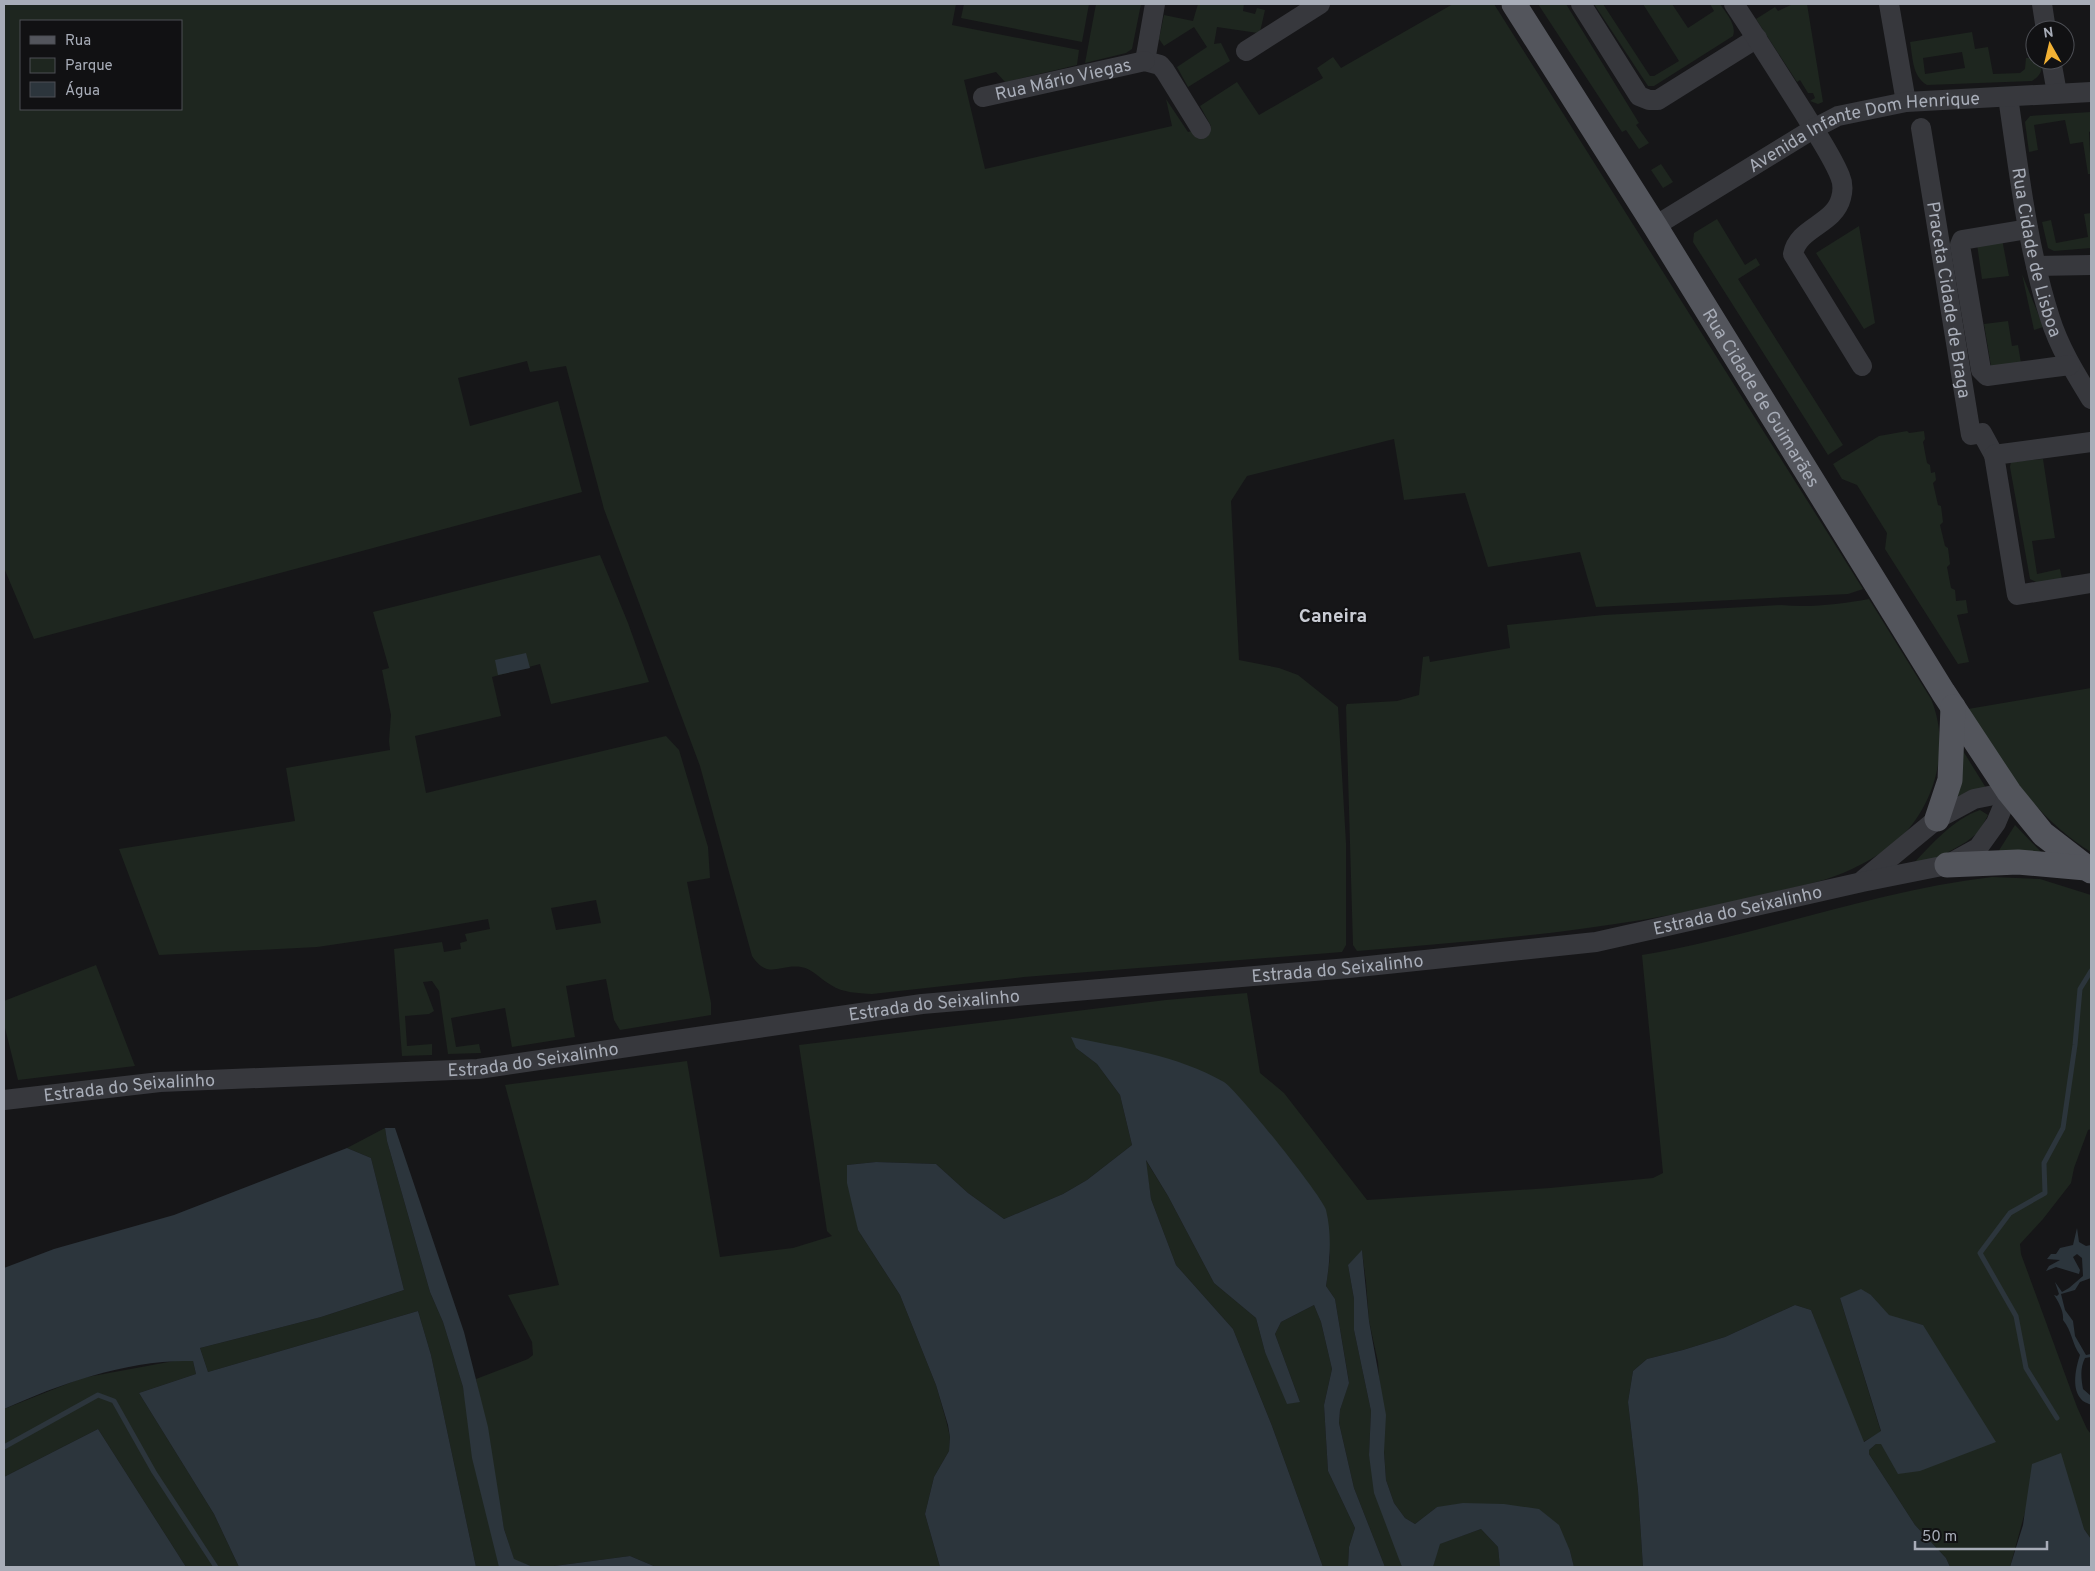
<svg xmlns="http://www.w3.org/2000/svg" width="2095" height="1571" font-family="Overpass,sans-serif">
<rect width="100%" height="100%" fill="#161618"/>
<!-- green -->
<path fill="#1e261f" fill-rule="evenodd" d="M4 4H956L952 25 1079 50 1077 65 1005 82 996 72 964 80 985 169 1172 126 1166 99 1188 132 1211 126 1200 106 1237 82 1259 115 1323 78 1317 68 1333 57 1341 68 1453 4H1494L1863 589 1848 594 1596 607 1580 552 1488 567 1465 493 1404 500 1394 439 1247 476 1231 501 1239 660 1279 668 1298 675 1338 707 1346 843V945L1342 952 1024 977 872 994C858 993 843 993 831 985 820 979 813 969 801 967 779 964 768 980 752 956L700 766 604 509 566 366 530 372 527 361 458 378 470 426 558 401 582 492 34 639 4 568ZM21 21H181V109H21Z
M964 4H1089L1082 42 961 18Z
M1096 4H1141L1132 49 1126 53 1085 63Z
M1198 4H1244L1243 11 1255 14 1257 8 1265 10 1260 32 1258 33 1217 27 1214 44 1221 43 1230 61 1188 87 1177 67 1207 47 1194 27 1164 46 1159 39 1164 15 1193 21Z
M1538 4H1566L1639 123 1636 125 1649 143 1639 149 1626 130 1622 132Z
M1594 4H1603L1650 76H1654L1679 61 1643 4H1672L1688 28 1714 11 1710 4H1720C1726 13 1737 25 1733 36L1654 86H1648Z
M1793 4H1807L1823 102 1818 104 1810 101 1815 98 1813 93H1808L1800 80 1797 82 1756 19 1775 7 1778 11Z
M1972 32 1975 49 1988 47 1993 74 2020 73 2025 69 2026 58H2031L2028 41 2035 40V60H2041C2043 70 2041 75 2032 81L1927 85C1912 76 1913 58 1910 42ZM1962 52 1965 68 1925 74 1923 58Z
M2091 112V131L2089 132 2091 174H2088L2083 142 2070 144 2065 120 2034 125 2038 150 2029 152 2025 122 2030 116Z
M1661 164 1673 182 1663 188 1651 170Z
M2091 213V248L2054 251 2048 248 2042 222 2051 220 2056 243 2088 237 2084 214Z
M1717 219 1745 265 1756 258 1760 265 1738 279 1843 445 1828 455 1693 242 1694 233Z
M1859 226 1875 323 1864 329 1816 253Z
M2002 239 2009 276 1982 279 1977 244Z
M2022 274 2043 326V327L2034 330Z
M2008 321 2012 346 2018 345 2021 363 1991 366 1984 324Z
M1907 431 1909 433 1924 431 1925 439 1923 442 1927 463 1930 465 1931 473 1935 472 1936 480 1933 483 1938 505 1941 506 1943 522 1940 525 1945 546 1948 548 1950 564 1947 567 1951 588 1955 590 1956 601 1966 600 1968 613 1957 615 1969 662 1958 664 1885 549 1887 533 1857 485 1842 479 1833 464 1879 436Z
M2043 459 2055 538 2032 541 2037 574 2060 569 2062 579 2038 583 2030 579 2010 467 2011 462Z
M600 555 628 623 649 682 551 704 540 664 492 677 501 716 415 736 426 793 666 736 679 750 708 847 710 878 687 882 711 1003V1015L620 1030 614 1020 606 979 566 986 575 1037 512 1047 505 1008 451 1018 456 1047 479 1044 481 1053 448 1054 439 991 432 981 423 982 434 1011 429 1014 405 1016 407 1046 432 1044V1055L402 1056 394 949 442 942 444 952 461 949 460 943 467 941 465 934 490 929 488 919 392 936 317 947 159 955 119 849 295 821 286 768 390 750 389 741 391 715 382 670 389 668 373 612ZM596 900 601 923 556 930 551 908Z
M1869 599 1931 699C1952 749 1934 812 1891 846 1880 854 1865 863 1852 869 1826 882 1790 888 1761 895 1629 929 1492 940 1357 951L1353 945 1346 707 1347 704 1397 701 1419 695 1423 657 1429 656 1430 662 1510 648 1507 625 1604 615 1781 605C1810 608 1840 604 1869 599Z
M2091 688V852C2036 819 2001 763 1968 709Z
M1960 746 1986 788 1955 797Z
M1980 810 1988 815 1979 832 1966 842 1940 857 1912 865C1932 844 1952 820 1980 810Z
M2015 825 2044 855 1998 852Z
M1992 877 2040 879 2091 895V1129L2088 1130 2074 1168 2071 1183 2043 1219 2020 1244 2021 1254 2077 1407 2087 1429 2091 1434V1539L2084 1529 2091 1567 2024 1525 2025 1512 2010 1567H1950L1946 1558 1915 1525 1869 1454V1450L1876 1444H1881L1923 1325 1889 1316 1871 1295 1840 1298 1881 1432 1863 1442 1811 1310 1795 1305 1725 1337 1683 1350 1647 1359 1633 1371 1628 1402 1638 1490 1643 1567H1574L1570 1551 1437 1507 1415 1524 1405 1518 1394 1503 1386 1480 1378 1362 1369 1321 1366 1282 1362 1251 1348 1265 1354 1299V1330L1371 1411 1369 1455 1402 1567H1385L1354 1488 1339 1423 1340 1410 1349 1382 1335 1299 1326 1286 1330 1257 1325 1209 1076 1048 1097 1064 1120 1095 1132 1145 1087 1180 1063 1194 1004 1219 968 1193 936 1164 876 1162 847 1165 858 1230 900 1295 936 1385 946 1420 950 1437 949 1451 934 1477 925 1514 940 1567H656L630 1556 547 1567H533L514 1560 504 1529 476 1379 528 1359 533 1355 532 1342 508 1295 559 1285 505 1085 687 1061 720 1257 793 1248 832 1236 827 1231 799 1045 1166 1000 1247 993 1260 1073 1284 1093 1367 1200 1550 1188 1653 1178 1663 1173 1642 955C1760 935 1873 891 1992 877Z
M96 965 135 1066 18 1080 4 1024V1001Z
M385 1128 387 1141 430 1292 443 1322 463 1387 500 1567H476L431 1355 418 1311 208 1372 200 1348 321 1317 404 1290 371 1158 347 1148Z
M1145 1159 1168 1196 1214 1283 1256 1318 1265 1352 1300 1402 1275 1334 1281 1322 1314 1305 1321 1322 1332 1369 1324 1405 1328 1471 1355 1528 1349 1547 1348 1567H1323L1272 1426 1233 1329 1176 1265 1151 1199Z
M174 1361H193L196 1374 139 1393 214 1514 239 1567H186L98 1429 4 1477V1409L82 1378Z
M1481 1529 1498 1547 1500 1567H1433L1439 1544Z"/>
<!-- water -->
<path fill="#2c353c" d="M526 653 530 668 498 675 495 660Z
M1071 1037C1123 1048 1177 1055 1224 1082 1237 1090 1322 1196 1326 1210 1332 1234 1330 1262 1326 1286L1335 1299 1349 1383 1340 1410 1339 1423 1354 1488 1385 1567H1348L1349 1547 1355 1528 1328 1471 1324 1405 1332 1369 1321 1322 1314 1305 1281 1322 1275 1334 1300 1402 1287 1404 1265 1352 1256 1318 1214 1283 1168 1196 1146 1160 1151 1199 1176 1265 1233 1329 1272 1426 1323 1567H940L925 1514 934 1477 949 1451 950 1437 948 1425 936 1385 900 1295 858 1230 847 1183V1165L876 1162 936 1164 968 1193 1004 1219 1063 1194 1087 1180 1132 1145 1120 1095 1097 1064 1076 1048Z
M385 1128H395L464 1332 488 1427 504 1529 514 1559 533 1567H499L472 1458 463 1387 443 1322 430 1292 387 1141Z
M347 1148 371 1158 404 1290 321 1317 200 1348 208 1372 418 1311 431 1355 476 1567H239L214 1514 139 1393 196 1374 193 1361C130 1359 61 1383 4 1409V1268L54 1249 174 1215Z
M2077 1228 2079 1242 2086 1246 2091 1245V1278L2080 1282 2075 1290 2061 1294 2065 1310 2073 1321 2075 1336 2086 1355 2091 1354V1357L2085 1358C2080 1368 2081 1378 2083 1389L2091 1396V1405C2088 1403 2083 1402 2081 1399 2071 1388 2076 1367 2080 1355 2072 1344 2072 1331 2063 1320 2064 1311 2058 1301 2054 1295L2057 1296 2059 1294 2055 1282 2062 1292 2069 1288 2083 1276 2082 1258 2077 1254 2073 1257 2080 1270 2079 1274 2056 1267 2046 1271 2049 1266 2060 1260 2047 1259 2051 1254H2056L2060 1248 2073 1245Z
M1362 1250 1369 1321 1386 1415 1384 1452 1386 1480 1394 1503 1405 1518 1415 1524 1437 1507 1463 1503 1504 1504 1539 1509 1559 1525 1570 1551 1574 1567H1500L1498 1547 1481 1529 1440 1544 1433 1567H1402L1374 1493 1369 1455 1371 1411 1354 1330V1299L1348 1265Z
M1861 1289 1871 1295 1889 1315 1923 1325 1996 1442 1920 1471 1898 1474 1881 1444H1876L1869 1450V1454L1915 1525 1946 1558 1950 1567H1643L1638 1490 1628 1402 1633 1371 1647 1359 1683 1350 1725 1337 1795 1305 1811 1310 1864 1442 1881 1431 1840 1298Z
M98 1429 186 1567H4V1477Z
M2061 1453 2084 1529 2091 1539V1567H2010L2023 1525 2032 1464Z
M630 1556 656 1567H547Z"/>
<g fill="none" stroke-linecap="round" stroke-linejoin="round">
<!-- stream -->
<path stroke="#2c353c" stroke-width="5" d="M2057 1418 2026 1368 2016 1316 1980 1253 2010 1213 2045 1193 2044 1163 2063 1128 2075 1045 2080 989 2091 971
M4 1447 98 1395 114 1401 154 1472 216 1567"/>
<!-- minor -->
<g stroke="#37383d" stroke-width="20">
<path d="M1155 4 1145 61 1160 65 1165 71 1201 129"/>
<path d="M1581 4 1639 96 1649 100H1658L1757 38"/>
<path d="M1734 4C1758 40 1781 77 1804 113 1816 133 1831 154 1840 176 1843 183 1843 191 1841 198 1834 225 1798 227 1793 254L1862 366"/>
<path d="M1889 4 1906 102"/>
<path d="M2042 4 2046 30"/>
<path d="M1246 51 1320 4"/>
<path d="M2051 60 2057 93"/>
<path id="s1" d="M983 97 1145 61"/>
<path id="s2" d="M2008 97C2019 171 2027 246 2050 318 2059 347 2075 373 2091 399"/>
<path id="s3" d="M1921 128 1971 435 1982 433 1994 455"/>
<path id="s4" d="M1655 226 1813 129 1838 116 1906 102 2091 92"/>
<path d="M2028 229 1962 240 1960 245 1981 370 1987 376 2070 365"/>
<path d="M2036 266 2091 265"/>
<path d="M2091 442 1994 455 2017 595 2091 583"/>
<path d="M1863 880 1937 819 1974 799 2009 792"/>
<path id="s5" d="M4 1100 160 1082 478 1069 922 1004 1349 968 1596 942 1862 882 1947 865 1978 848 1996 823 2009 792"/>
</g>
<!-- major -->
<g stroke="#53555c" stroke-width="25">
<path id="s6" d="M1514 4 1655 226 1943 692 2009 792 2043 834 2091 871"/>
<path d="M1937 819 1950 780 1953 707"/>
<path d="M1947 865 2018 862 2086 868"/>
</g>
</g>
<g text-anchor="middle" stroke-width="4" stroke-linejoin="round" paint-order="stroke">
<!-- street labels -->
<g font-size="18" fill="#a8adb8" stroke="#111113">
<text dy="6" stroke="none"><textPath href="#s1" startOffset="82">Rua Mário Viegas</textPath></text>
<text dy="6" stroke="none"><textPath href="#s4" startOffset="234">Avenida Infante Dom Henrique</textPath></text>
<text dy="6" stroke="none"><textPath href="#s2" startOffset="158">Rua Cidade de Lisboa</textPath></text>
<text dy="6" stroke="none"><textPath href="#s3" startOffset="174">Praceta Cidade de Braga</textPath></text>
<text dy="6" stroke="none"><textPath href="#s6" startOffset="465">Rua Cidade de Guimarães</textPath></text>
<text dy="6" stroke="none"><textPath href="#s5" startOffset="1746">Estrada do Seixalinho</textPath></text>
<text dy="6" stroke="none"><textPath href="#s5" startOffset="1341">Estrada do Seixalinho</textPath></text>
<text dy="6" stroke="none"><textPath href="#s5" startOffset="936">Estrada do Seixalinho</textPath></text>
<text dy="6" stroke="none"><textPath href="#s5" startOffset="531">Estrada do Seixalinho</textPath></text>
<text dy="6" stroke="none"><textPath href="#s5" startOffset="126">Estrada do Seixalinho</textPath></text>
</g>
<!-- neighbourhood labels -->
<g font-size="19" font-weight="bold" fill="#c9ccd4" stroke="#111113">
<text x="1333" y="622">Caneira</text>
</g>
</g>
<!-- border -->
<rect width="2095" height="1571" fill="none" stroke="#a8adb8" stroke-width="10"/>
<!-- legend -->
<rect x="20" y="20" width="162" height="90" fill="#111113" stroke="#4d4f55"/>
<rect x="30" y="36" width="25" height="8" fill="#53555c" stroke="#4d4f55"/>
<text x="65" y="45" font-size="15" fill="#a8adb8">Rua</text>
<rect x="30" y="58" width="25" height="15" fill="#1e261f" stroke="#4d4f55"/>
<text x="65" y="70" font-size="15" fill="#a8adb8">Parque</text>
<rect x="30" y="82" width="25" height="15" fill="#2c353c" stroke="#4d4f55"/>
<text x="65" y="95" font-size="15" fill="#a8adb8">Água</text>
<!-- north arrow -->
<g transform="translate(2050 45) rotate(352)"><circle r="24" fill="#111113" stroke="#4d4f55"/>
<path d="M0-4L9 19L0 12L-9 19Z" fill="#f2b134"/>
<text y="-8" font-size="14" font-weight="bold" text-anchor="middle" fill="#a8adb8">N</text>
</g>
<!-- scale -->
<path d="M1915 1541v8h132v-8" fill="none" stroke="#a8adb8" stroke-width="2.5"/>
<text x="1922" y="1541" font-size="15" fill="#a8adb8" stroke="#111113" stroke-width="4" paint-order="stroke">50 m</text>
</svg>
